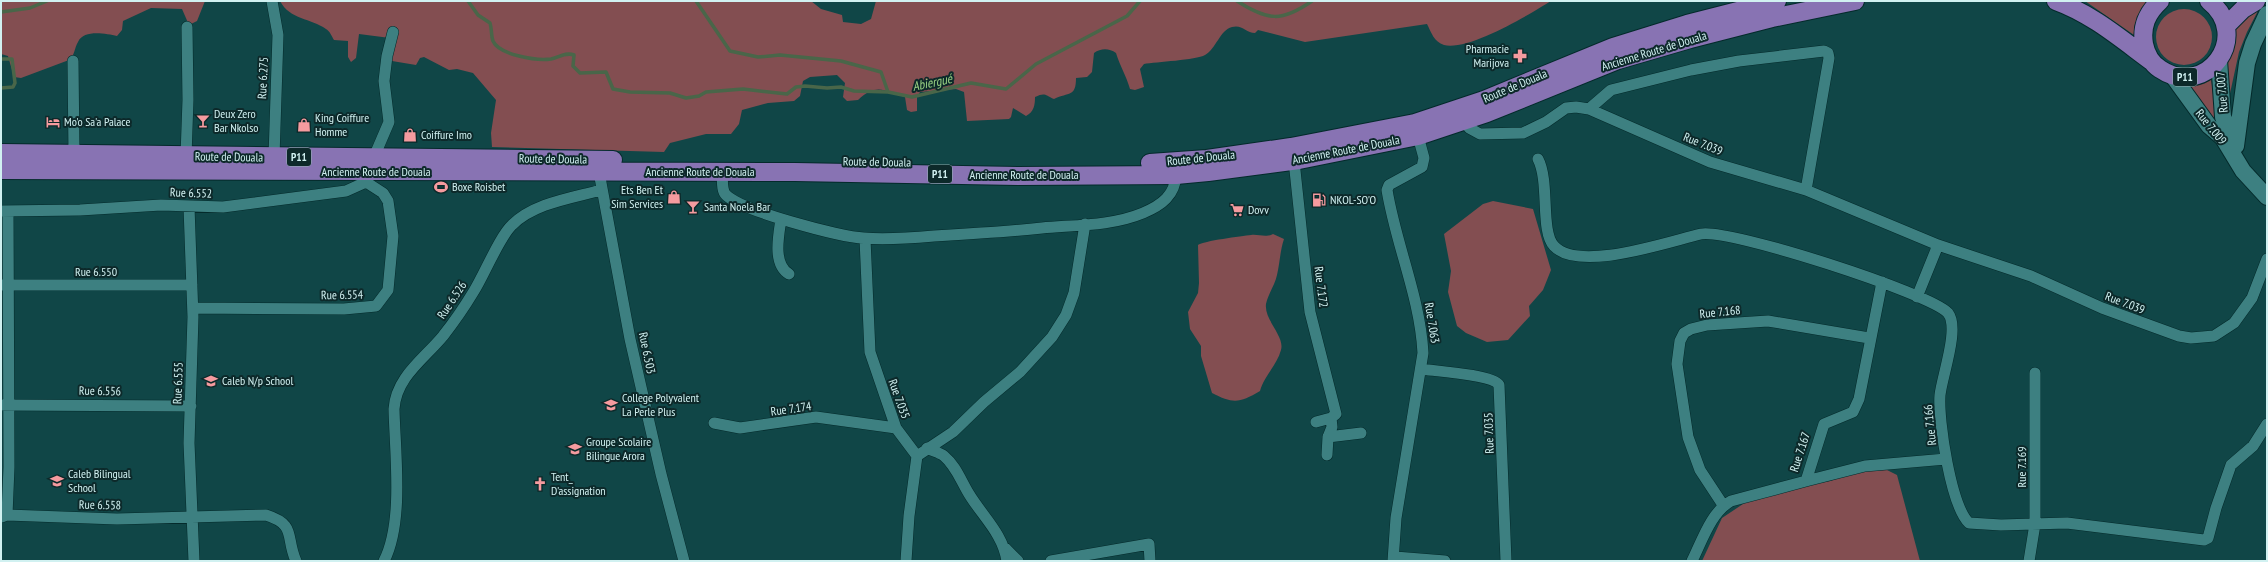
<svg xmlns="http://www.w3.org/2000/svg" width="2268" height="562" font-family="'PT Sans Narrow',sans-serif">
<rect width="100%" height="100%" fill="#104647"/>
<!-- green -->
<path fill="#834e51" d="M1 1H205L197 21 189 25 182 9 151 8 123 21 122 30 117 36C106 34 84 29 78 42 74 49 75 55 69 60L21 78 14 77 8 56 1 54Z
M280 1H811L821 9 842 15 843 22 861 24 871 19 876 1H1551C1530 14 1469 51 1444 45 1434 42 1431 32 1427 24L1305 42 1258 30 1255 33C1246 33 1242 24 1232 27 1220 30 1216 49 1205 55 1196 60 1156 62 1144 64L1140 69 1144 87 1135 90 1130 89C1126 75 1120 66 1116 53 1109 48 1101 48 1094 53L1092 72 1087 77 1076 78C1076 97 1069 92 1054 99 1045 95 1045 92 1035 97 1035 105 1034 112 1026 116L1013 108 1011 117 1009 119 967 121 964 92 956 89 920 92 917 97V111L911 112 907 110 905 97C884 90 876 83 858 100L847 101 843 97 845 83 837 75 810 77 803 81 800 96 794 101 768 103 742 110 739 124 731 134H706L670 143 664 152 492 147 491 133 496 100 473 73 457 69 449 70 424 57 420 58 416 65 392 61 390 38 359 34 356 58 351 62 348 57V41L334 40C332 37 330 31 326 29 311 18 290 20 280 1Z
M2085 1 2149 2 2136 24 2134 35Z
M2262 3 2247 32 2239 52 2229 98C2227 78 2225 39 2238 23 2245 15 2254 9 2262 3Z
M2156 37a28 28 0 1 1 56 0a28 28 0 1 1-56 0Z
M2211 77 2216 121 2215 123 2186 86Z
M1493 201 1533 209 1551 270 1543 290 1529 306 1530 316 1508 340 1487 342 1466 333 1457 326 1448 292 1451 271 1444 234 1483 204Z
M1273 234 1284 239C1280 251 1280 262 1277 275 1275 285 1268 294 1266 304 1264 320 1285 336 1281 350 1277 365 1264 376 1260 391 1240 403 1233 404 1212 393L1201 356V346L1190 329 1188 312 1198 293 1199 283 1198 245C1203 241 1242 236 1251 235 1259 234 1265 238 1273 234Z
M1887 470 1897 475 1920 561H1702L1722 518 1758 494 1830 481 1859 471Z"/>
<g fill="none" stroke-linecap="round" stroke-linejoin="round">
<!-- stream -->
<path stroke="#496649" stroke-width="3.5" d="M468 1 478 15 490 23C492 29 491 36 493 41 499 55 537 61 551 59 559 57 566 52 574 55L573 66 580 73 606 72 613 89 630 92 670 93 686 98 699 96 706 92 743 89 787 94 796 87 805 86 827 88 841 87 854 91 888 92
M696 1 730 51 758 57 780 55 841 61 881 72 888 92 912 97 971 83 1006 89 1036 64 1127 16 1140 1
M1237 1C1268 21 1282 22 1312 1
M1 12 30 8 47 1
M1 59H12L15 83 13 87 1 88"/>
<!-- street casing -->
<g stroke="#042a2b" stroke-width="12">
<path id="street" d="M272 1 278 35 274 157
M73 61 74 154
M1589 109 1611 90 1691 70 1739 61 1824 51 1828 53 1829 58 1806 190
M1467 120 1469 128 1480 134 1523 133 1546 122 1566 108 1576 107 1589 109 1710 162 1806 190 1938 245 2031 276 2102 308 2179 336 2191 338 2214 336 2234 323 2252 298 2267 259
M186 156 188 100 187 27
M1538 159C1550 182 1540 231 1554 246 1579 273 1670 241 1701 234 1728 228 1930 293 1948 313 1960 328 1942 376 1940 395 1938 421 1951 506 1969 523L2001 525 2067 523 2204 540 2208 538 2216 508 2231 465 2253 446 2267 424
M1294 161 1310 312 1336 414 1331 418
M599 172 630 339 661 474 684 561
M722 172C723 179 721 190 726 195 742 211 840 237 864 238 887 240 911 238 934 236 970 234 1006 232 1042 228 1075 225 1112 226 1143 213 1162 205 1175 195 1176 175
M189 207 193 317 189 443 194 561
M1 211 80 210 161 205 223 207 346 191 366 182 374 157 389 122 384 81 387 56 393 32
M781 219C779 234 772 264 789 274
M865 239 870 352 896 428 917 456 909 516 906 561
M1 285H192
M1917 297 1938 245
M193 308 344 309 376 306 388 290 393 236 388 201 383 193 366 182
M1421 369C1435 371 1493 375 1499 385L1506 561
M1 405 191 406
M1316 422 1331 418 1332 427 1328 437
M714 423 740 428 816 417 896 428
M927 448C932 451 939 452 944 456 956 466 961 481 969 494 983 517 1003 534 1007 561
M1327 455 1328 437 1361 433
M917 456 953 432 984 402 1020 372 1052 337 1066 315 1074 293 1085 224
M1806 481 1865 466 1946 459
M1723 505 1700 470 1688 437 1677 364 1680 341 1684 333 1691 329 1707 325 1768 321 1869 338
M7 515 117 519 266 515C297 525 285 536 296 561
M2 517 7 515 9 467 8 211
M1005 548 1018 561
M1395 557 1445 561
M384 561C404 522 395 453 394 409 396 377 424 359 443 336 454 322 465 306 474 291 484 275 500 236 512 225 534 203 572 198 601 190
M1051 561 1149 544 1150 561
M1393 561 1396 518 1423 353C1420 297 1396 245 1387 190L1389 185 1422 167 1424 158 1418 136
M1692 561C1702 541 1711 512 1731 501L1806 481 1824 424 1853 412 1859 399 1882 282
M2029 561 2035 524V373"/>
</g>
<!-- secondary casing -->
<g stroke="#042a2b" stroke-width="18">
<path id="secondary" d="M2219 60 2223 117 2236 146
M2172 75 2209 126 2223 138 2243 171 2267 197
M2236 146 2247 63 2253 44 2267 14"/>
</g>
<!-- primary casing -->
<g stroke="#042a2b" stroke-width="20">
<path id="primary" d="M2056 1C2092 14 2121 39 2151 61
M2160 1C2147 13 2141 26 2144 44 2146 54 2152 64 2160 69 2206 100 2253 36 2209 1
M2226 26 2243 9 2256 1
M1 153 613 160
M1150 163 1207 159 1291 147 1415 123 1484 100 1613 47 1687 24 1777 1
M1 170 795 172 1018 176 1176 175 1208 172 1299 160 1418 136 1487 113 1618 60 1690 39 1772 18 1855 1"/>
</g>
<!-- street -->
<use href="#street" stroke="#3d8081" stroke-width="11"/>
<!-- secondary -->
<use href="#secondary" stroke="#3d8081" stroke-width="16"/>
<!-- primary -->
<use href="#primary" stroke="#8873b3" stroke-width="18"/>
</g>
<!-- icons -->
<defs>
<g id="pharmacy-bare" transform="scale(1.08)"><path d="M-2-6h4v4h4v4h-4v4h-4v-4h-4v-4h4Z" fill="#f59b9f" stroke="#0d292a" stroke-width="2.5" paint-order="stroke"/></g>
<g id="bar-bare" transform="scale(1.08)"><path d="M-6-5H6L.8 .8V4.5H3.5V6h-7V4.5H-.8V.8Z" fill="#f59b9f" stroke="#0d292a" stroke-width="2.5" paint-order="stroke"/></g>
<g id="hotel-bare" transform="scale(1.08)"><path d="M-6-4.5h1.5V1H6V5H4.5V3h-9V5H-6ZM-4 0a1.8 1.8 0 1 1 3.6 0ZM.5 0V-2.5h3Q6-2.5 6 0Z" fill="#f59b9f" stroke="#0d292a" stroke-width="2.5" paint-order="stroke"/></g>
<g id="shop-bare" transform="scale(1.08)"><path d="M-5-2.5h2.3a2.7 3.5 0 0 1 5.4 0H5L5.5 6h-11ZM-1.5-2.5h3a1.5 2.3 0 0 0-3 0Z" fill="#f59b9f" stroke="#0d292a" stroke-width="2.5" paint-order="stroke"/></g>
<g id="stadium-bare" transform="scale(1.08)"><path d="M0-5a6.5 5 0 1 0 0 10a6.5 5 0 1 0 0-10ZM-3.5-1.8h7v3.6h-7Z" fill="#f59b9f" stroke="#0d292a" stroke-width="2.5" paint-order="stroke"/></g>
<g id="fuel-bare" transform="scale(1.08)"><path d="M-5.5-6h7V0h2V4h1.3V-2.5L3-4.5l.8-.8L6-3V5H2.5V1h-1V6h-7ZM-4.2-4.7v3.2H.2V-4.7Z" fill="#f59b9f" stroke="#0d292a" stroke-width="2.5" paint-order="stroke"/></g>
<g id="supermarket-bare" transform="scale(1.08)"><path d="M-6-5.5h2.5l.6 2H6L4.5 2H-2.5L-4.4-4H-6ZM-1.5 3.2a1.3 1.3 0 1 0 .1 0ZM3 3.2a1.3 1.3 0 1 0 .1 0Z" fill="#f59b9f" stroke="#0d292a" stroke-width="2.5" paint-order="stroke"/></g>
<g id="school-bare" transform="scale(1.08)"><path d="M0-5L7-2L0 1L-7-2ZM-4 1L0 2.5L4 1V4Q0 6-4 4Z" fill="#f59b9f" stroke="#0d292a" stroke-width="2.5" paint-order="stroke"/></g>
<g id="church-bare" transform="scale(1.08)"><path d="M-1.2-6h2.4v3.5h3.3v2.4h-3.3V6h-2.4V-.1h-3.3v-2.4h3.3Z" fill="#f59b9f" stroke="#0d292a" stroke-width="2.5" paint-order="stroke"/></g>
</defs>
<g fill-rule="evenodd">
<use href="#pharmacy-bare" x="1520" y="56"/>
<use href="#bar-bare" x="203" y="121"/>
<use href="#hotel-bare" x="53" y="122"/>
<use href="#shop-bare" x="304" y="125"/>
<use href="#shop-bare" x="410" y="135"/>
<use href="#stadium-bare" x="441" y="187"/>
<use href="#shop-bare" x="674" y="197"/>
<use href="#fuel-bare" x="1319" y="200"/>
<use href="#bar-bare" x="693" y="207"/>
<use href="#supermarket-bare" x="1237" y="210"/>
<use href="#school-bare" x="211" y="381"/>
<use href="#school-bare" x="611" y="405"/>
<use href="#school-bare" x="575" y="449"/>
<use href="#school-bare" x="57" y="481"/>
<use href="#church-bare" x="540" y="484"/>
</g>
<g text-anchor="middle" stroke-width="4" stroke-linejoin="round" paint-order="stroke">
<!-- shield labels -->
<g fill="#0d292a" stroke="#96b5b5" stroke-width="1">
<rect x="2173" y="68" width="24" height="18" rx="3"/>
<rect x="287" y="148" width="24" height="18" rx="3"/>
<rect x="928" y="165" width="24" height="18" rx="3"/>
</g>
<g font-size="11" font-weight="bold" fill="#d1f1f1">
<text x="2185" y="81">P11</text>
<text x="299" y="161">P11</text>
<text x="940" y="178">P11</text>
</g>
<!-- poi labels -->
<g font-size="12" fill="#d1f1f1" stroke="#0d292a" text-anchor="start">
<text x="1509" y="53" text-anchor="end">Pharmacie<tspan x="1509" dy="14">Marijova</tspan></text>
<text x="214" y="118">Deux Zero<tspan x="214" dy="14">Bar Nkolso</tspan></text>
<text x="315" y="122">King Coiffure<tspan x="315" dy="14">Homme</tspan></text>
<text x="64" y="126">Mo'o Sa'a Palace</text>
<text x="421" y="139">Coiffure Imo</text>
<text x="452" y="191">Boxe Roisbet</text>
<text x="663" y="194" text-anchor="end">Ets Ben Et<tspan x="663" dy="14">Sim Services</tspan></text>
<text x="1330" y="204">NKOL-SO'O</text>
<text x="704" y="211">Santa Noela Bar</text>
<text x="1248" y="214">Dovv</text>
<text x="222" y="385">Caleb N/p School</text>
<text x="622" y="402">College Polyvalent<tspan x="622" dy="14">La Perle Plus</tspan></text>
<text x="586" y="446">Groupe Scolaire<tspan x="586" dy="14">Bilingue Arora</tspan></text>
<text x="68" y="478">Caleb Bilingual<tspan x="68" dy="14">School</tspan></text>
<text x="551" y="481">Tent_<tspan x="551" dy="14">D'assignation</tspan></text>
</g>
<!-- street labels -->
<g font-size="12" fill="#d1f1f1" stroke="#0d292a">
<text transform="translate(1654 51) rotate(-17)" y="4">Ancienne Route de Douala</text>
<text transform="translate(263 78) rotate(-87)" y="4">Rue 6.275</text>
<text transform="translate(1515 86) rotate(-23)" y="4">Route de Douala</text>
<text transform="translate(2222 92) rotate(-95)" y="4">Rue 7.007</text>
<text transform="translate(2211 127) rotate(51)" y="4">Rue 7.009</text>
<text transform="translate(1703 144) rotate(22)" y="4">Rue 7.039</text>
<text transform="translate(1346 150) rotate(-11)" y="4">Ancienne Route de Douala</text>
<text transform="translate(229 157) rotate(1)" y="4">Route de Douala</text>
<text transform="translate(1201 158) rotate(-6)" y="4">Route de Douala</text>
<text transform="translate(553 159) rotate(1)" y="4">Route de Douala</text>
<text transform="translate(877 162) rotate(1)" y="4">Route de Douala</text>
<text x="376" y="176">Ancienne Route de Douala</text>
<text x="700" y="176">Ancienne Route de Douala</text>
<text x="1024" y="179">Ancienne Route de Douala</text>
<text transform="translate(191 193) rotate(2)" y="4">Rue 6.552</text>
<text x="96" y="276">Rue 6.550</text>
<text transform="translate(1321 287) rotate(83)" y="4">Rue 7.172</text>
<text transform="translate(342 295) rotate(-1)" y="4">Rue 6.554</text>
<text transform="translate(452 300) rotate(-56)" y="4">Rue 6.526</text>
<text transform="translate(2125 303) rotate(21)" y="4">Rue 7.039</text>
<text transform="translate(1720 312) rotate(-6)" y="4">Rue 7.168</text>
<text transform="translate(1432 323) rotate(81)" y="4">Rue 7.063</text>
<text transform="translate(647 353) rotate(78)" y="4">Rue 6.503</text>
<text transform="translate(178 383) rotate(-88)" y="4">Rue 6.555</text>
<text transform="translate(100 391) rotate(1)" y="4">Rue 6.556</text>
<text transform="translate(899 399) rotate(70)" y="4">Rue 7.035</text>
<text transform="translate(791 409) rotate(-8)" y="4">Rue 7.174</text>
<text transform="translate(1930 425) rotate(-96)" y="4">Rue 7.166</text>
<text transform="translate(1489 433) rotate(-92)" y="4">Rue 7.035</text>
<text transform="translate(1800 452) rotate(-72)" y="4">Rue 7.167</text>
<text transform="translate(2022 467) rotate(-90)" y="4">Rue 7.169</text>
<text transform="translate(100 505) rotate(1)" y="4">Rue 6.558</text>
</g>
<!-- water labels -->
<g font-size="13" font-style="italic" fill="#9cd485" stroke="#0d292a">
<text transform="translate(932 82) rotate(-12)" y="5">Abiergué</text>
</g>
</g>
<!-- border -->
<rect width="2268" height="562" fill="none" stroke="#d1f1f1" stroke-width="4"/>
</svg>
